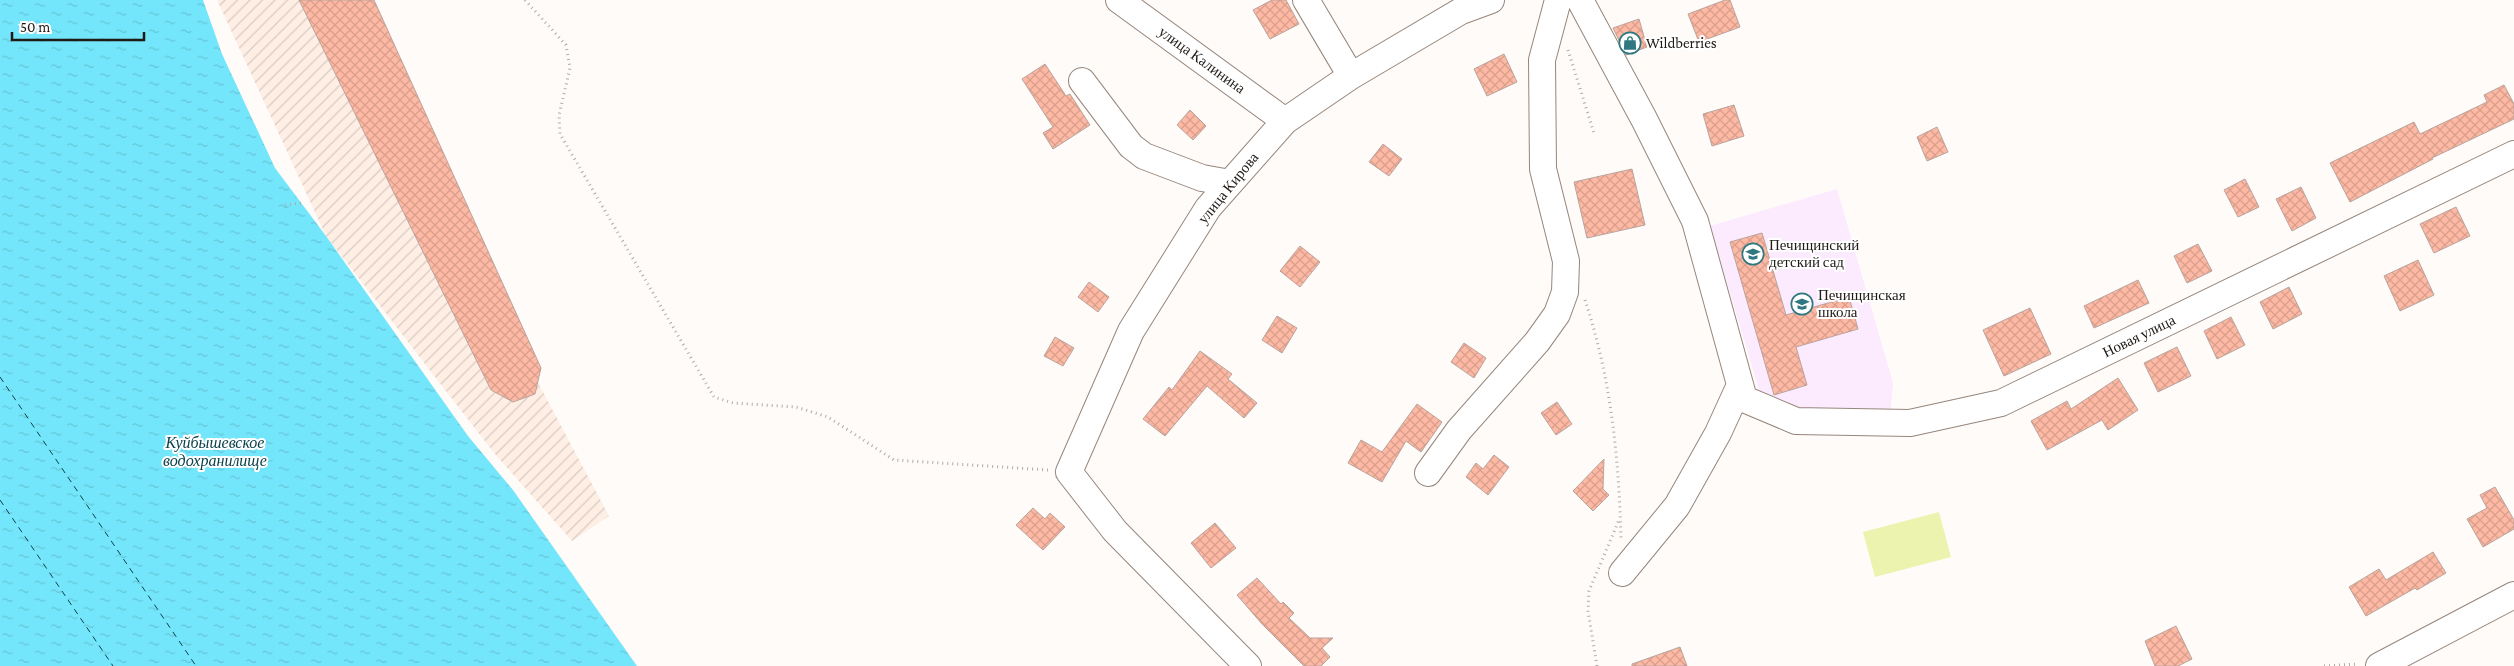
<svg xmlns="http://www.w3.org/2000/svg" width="2514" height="666" font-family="'Crimson Pro',serif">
<defs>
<pattern id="industrial-furrows" width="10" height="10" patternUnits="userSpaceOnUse" patternTransform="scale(1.25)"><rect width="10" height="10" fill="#feeee4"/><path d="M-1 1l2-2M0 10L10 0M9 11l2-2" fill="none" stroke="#d9ccc3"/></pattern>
<pattern id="water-ripples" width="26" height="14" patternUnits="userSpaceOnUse" patternTransform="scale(1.25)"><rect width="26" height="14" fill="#74e6fb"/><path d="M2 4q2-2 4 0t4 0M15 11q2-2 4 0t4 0" fill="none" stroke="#64c5d6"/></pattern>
<pattern id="building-cross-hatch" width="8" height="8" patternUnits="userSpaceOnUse" patternTransform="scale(1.25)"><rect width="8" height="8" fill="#feb9a4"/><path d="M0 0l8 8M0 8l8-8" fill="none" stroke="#d99e8c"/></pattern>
</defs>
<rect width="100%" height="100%" fill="#fefbf8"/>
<!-- industrial -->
<path fill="url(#industrial-furrows)" d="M217 0H367L534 375 609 516 572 541 494 453 326 236Z"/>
<!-- education -->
<path fill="#fcebfe" d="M1837 189 1893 383 1890 416 1805 412 1776 404 1759 390 1710 226Z"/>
<!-- grass -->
<path fill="#ecf3af" d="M1939 512 1951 557 1875 577 1863 532Z"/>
<!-- water -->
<path fill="url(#water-ripples)" d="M0 0H203L222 54 275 168 326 236 468 436 513 490 637 666H0Z"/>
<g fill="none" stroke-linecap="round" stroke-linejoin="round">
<!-- ferry -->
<path stroke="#0b414a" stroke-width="1" stroke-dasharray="6 5" stroke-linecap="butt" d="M0 377 196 666
M0 500 113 666"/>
</g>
<!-- building -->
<path fill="url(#building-cross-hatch)" stroke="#b8a49e" d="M299 0H374L541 368 535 394 513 402 491 390Z
M1272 0H1286L1299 24 1270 39 1253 10Z
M1725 0H1730L1740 27 1699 42 1688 14Z
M1639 19 1647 47 1626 55 1613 28Z
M1504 54 1517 82 1487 96 1474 69Z
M1045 64 1066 96 1070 94 1090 125 1053 149 1043 133 1053 127 1022 79Z
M2504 85 2514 104V119L2432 158 2433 159 2350 202 2330 163 2414 122 2420 134 2487 102 2484 95Z
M1734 105 1744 136 1712 146 1703 114Z
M1190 110 1206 126 1193 140 1177 125Z
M1937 127 1948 152 1927 161 1917 137Z
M1383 144 1402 159 1389 176 1369 162Z
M1632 169 1645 225 1587 238 1574 182Z
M2245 179 2259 207 2238 217 2224 190Z
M2301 187 2316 218 2292 231 2276 199Z
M2456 207 2470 236 2434 253 2420 224Z
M1762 233 1786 315 1849 297 1858 329 1796 347 1807 385 1774 395 1730 242Z
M2198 244 2212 271 2187 283 2174 256Z
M1300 246 1320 262 1300 287 1280 271Z
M2418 260 2434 295 2400 311 2384 276Z
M2138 280 2149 303 2094 328 2084 306Z
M1089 282 1109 297 1098 312 1078 297Z
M2289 287 2302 314 2273 329 2260 302Z
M2030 308 2051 354 2004 376 1983 330Z
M1277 316 1297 328 1282 353 1262 340Z
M2231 317 2245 345 2217 359 2204 331Z
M1055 337 1074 348 1063 366 1044 356Z
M1464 343 1486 358 1474 378 1451 362Z
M2177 347 2191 376 2158 392 2144 363Z
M1200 351 1232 374 1228 379 1257 403 1244 418 1207 386 1165 436 1143 419 1169 387 1172 390Z
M2118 378 2138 410 2108 430 2102 420 2047 450 2031 421 2067 401 2071 409Z
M1557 402 1572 424 1556 435 1541 413Z
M1417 404 1442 422 1421 452 1406 441 1382 482 1348 463 1361 440 1382 452Z
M1494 455 1509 467 1488 495 1466 477 1476 463 1483 469Z
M1604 459 1603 489 1609 495 1593 511 1573 491Z
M2495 487 2514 520V529L2483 547 2467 519 2487 508 2480 495Z
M1033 508 1045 519 1050 513 1065 527 1043 550 1016 525Z
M1215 523 1236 548 1211 568 1191 543Z
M2433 552 2446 573 2417 590 2415 588 2366 616 2349 587 2379 569 2386 580Z
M1257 578 1281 604 1283 602 1294 613 1289 618 1310 638H1333L1322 648 1330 657 1321 666H1304L1262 624 1237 595Z
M2176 626 2192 659 2178 666H2155L2145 641Z
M1680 647 1687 666H1632V664Z"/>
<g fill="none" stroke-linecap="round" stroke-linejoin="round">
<!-- minor casing -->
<g stroke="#96867c" stroke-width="28">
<path id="minor" d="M1119 0 1285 121
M1306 0 1351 76
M1580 0 1644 119 1695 221 1744 399 1796 421 1910 423 2001 403 2514 154
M1082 81 1131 146 1144 156 1202 178 1230 183
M1428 473 1459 430 1537 342 1557 314 1565 292 1566 261 1543 169 1542 60 1558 0
M1622 573 1677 506 1718 433 1740 385
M1248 666 1115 531 1069 472 1131 331 1208 208 1285 121 1351 76 1461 11 1491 0
M2379 666 2514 595"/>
</g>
<!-- path -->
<path stroke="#afaba7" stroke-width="3" stroke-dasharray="1 4" stroke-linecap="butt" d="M525 0 566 45 570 68 559 115 560 134 714 397 733 403 796 407 828 417 894 460 1048 470
M1568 50 1594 133
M285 205 301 203
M1585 300C1611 378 1619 458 1621 540
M1597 666 1588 611 1589 591 1619 520
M2324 666 2358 664"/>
<!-- minor -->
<use href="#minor" stroke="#fff" stroke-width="26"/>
</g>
<!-- icons -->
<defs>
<g id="shop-ring" transform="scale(1.125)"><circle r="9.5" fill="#fff" stroke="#307881" stroke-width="1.5"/><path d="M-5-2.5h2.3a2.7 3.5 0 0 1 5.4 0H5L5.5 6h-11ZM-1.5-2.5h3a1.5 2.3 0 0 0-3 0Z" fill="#307881"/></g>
<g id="school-ring" transform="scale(1.125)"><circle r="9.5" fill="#fff" stroke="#307881" stroke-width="1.5"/><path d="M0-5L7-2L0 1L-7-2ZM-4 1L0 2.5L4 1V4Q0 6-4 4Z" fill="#307881"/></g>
</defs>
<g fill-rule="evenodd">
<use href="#shop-ring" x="1630" y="43"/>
<use href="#school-ring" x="1753" y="254"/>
<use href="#school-ring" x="1802" y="304"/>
</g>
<g text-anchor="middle" stroke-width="4" stroke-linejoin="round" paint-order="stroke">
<!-- poi labels -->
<g font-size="15" fill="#201a16" stroke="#fff" text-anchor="start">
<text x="1646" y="48">Wildberries</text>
<text x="1769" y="250">Печищинский<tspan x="1769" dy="17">детский сад</tspan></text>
<text x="1818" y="300">Печищинская<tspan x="1818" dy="17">школа</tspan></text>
</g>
<!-- street labels -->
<g font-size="15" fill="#201a16" stroke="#fff">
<text transform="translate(1202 60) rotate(36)" y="5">улица Калинина</text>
<text transform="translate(1228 188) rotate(-51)" y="5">улица Кирова</text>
<text transform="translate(2139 336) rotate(-26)" y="5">Новая улица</text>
</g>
<!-- water labels -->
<g font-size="16" font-style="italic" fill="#0b414a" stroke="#fff">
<text x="215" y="448">Куйбышевское<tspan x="215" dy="18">водохранилище</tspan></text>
</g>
</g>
<!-- scale -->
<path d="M12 32v8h132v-8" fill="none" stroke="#201a16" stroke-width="2.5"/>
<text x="20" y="32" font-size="15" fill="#201a16" stroke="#ffffff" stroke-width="4" paint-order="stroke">50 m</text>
</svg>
